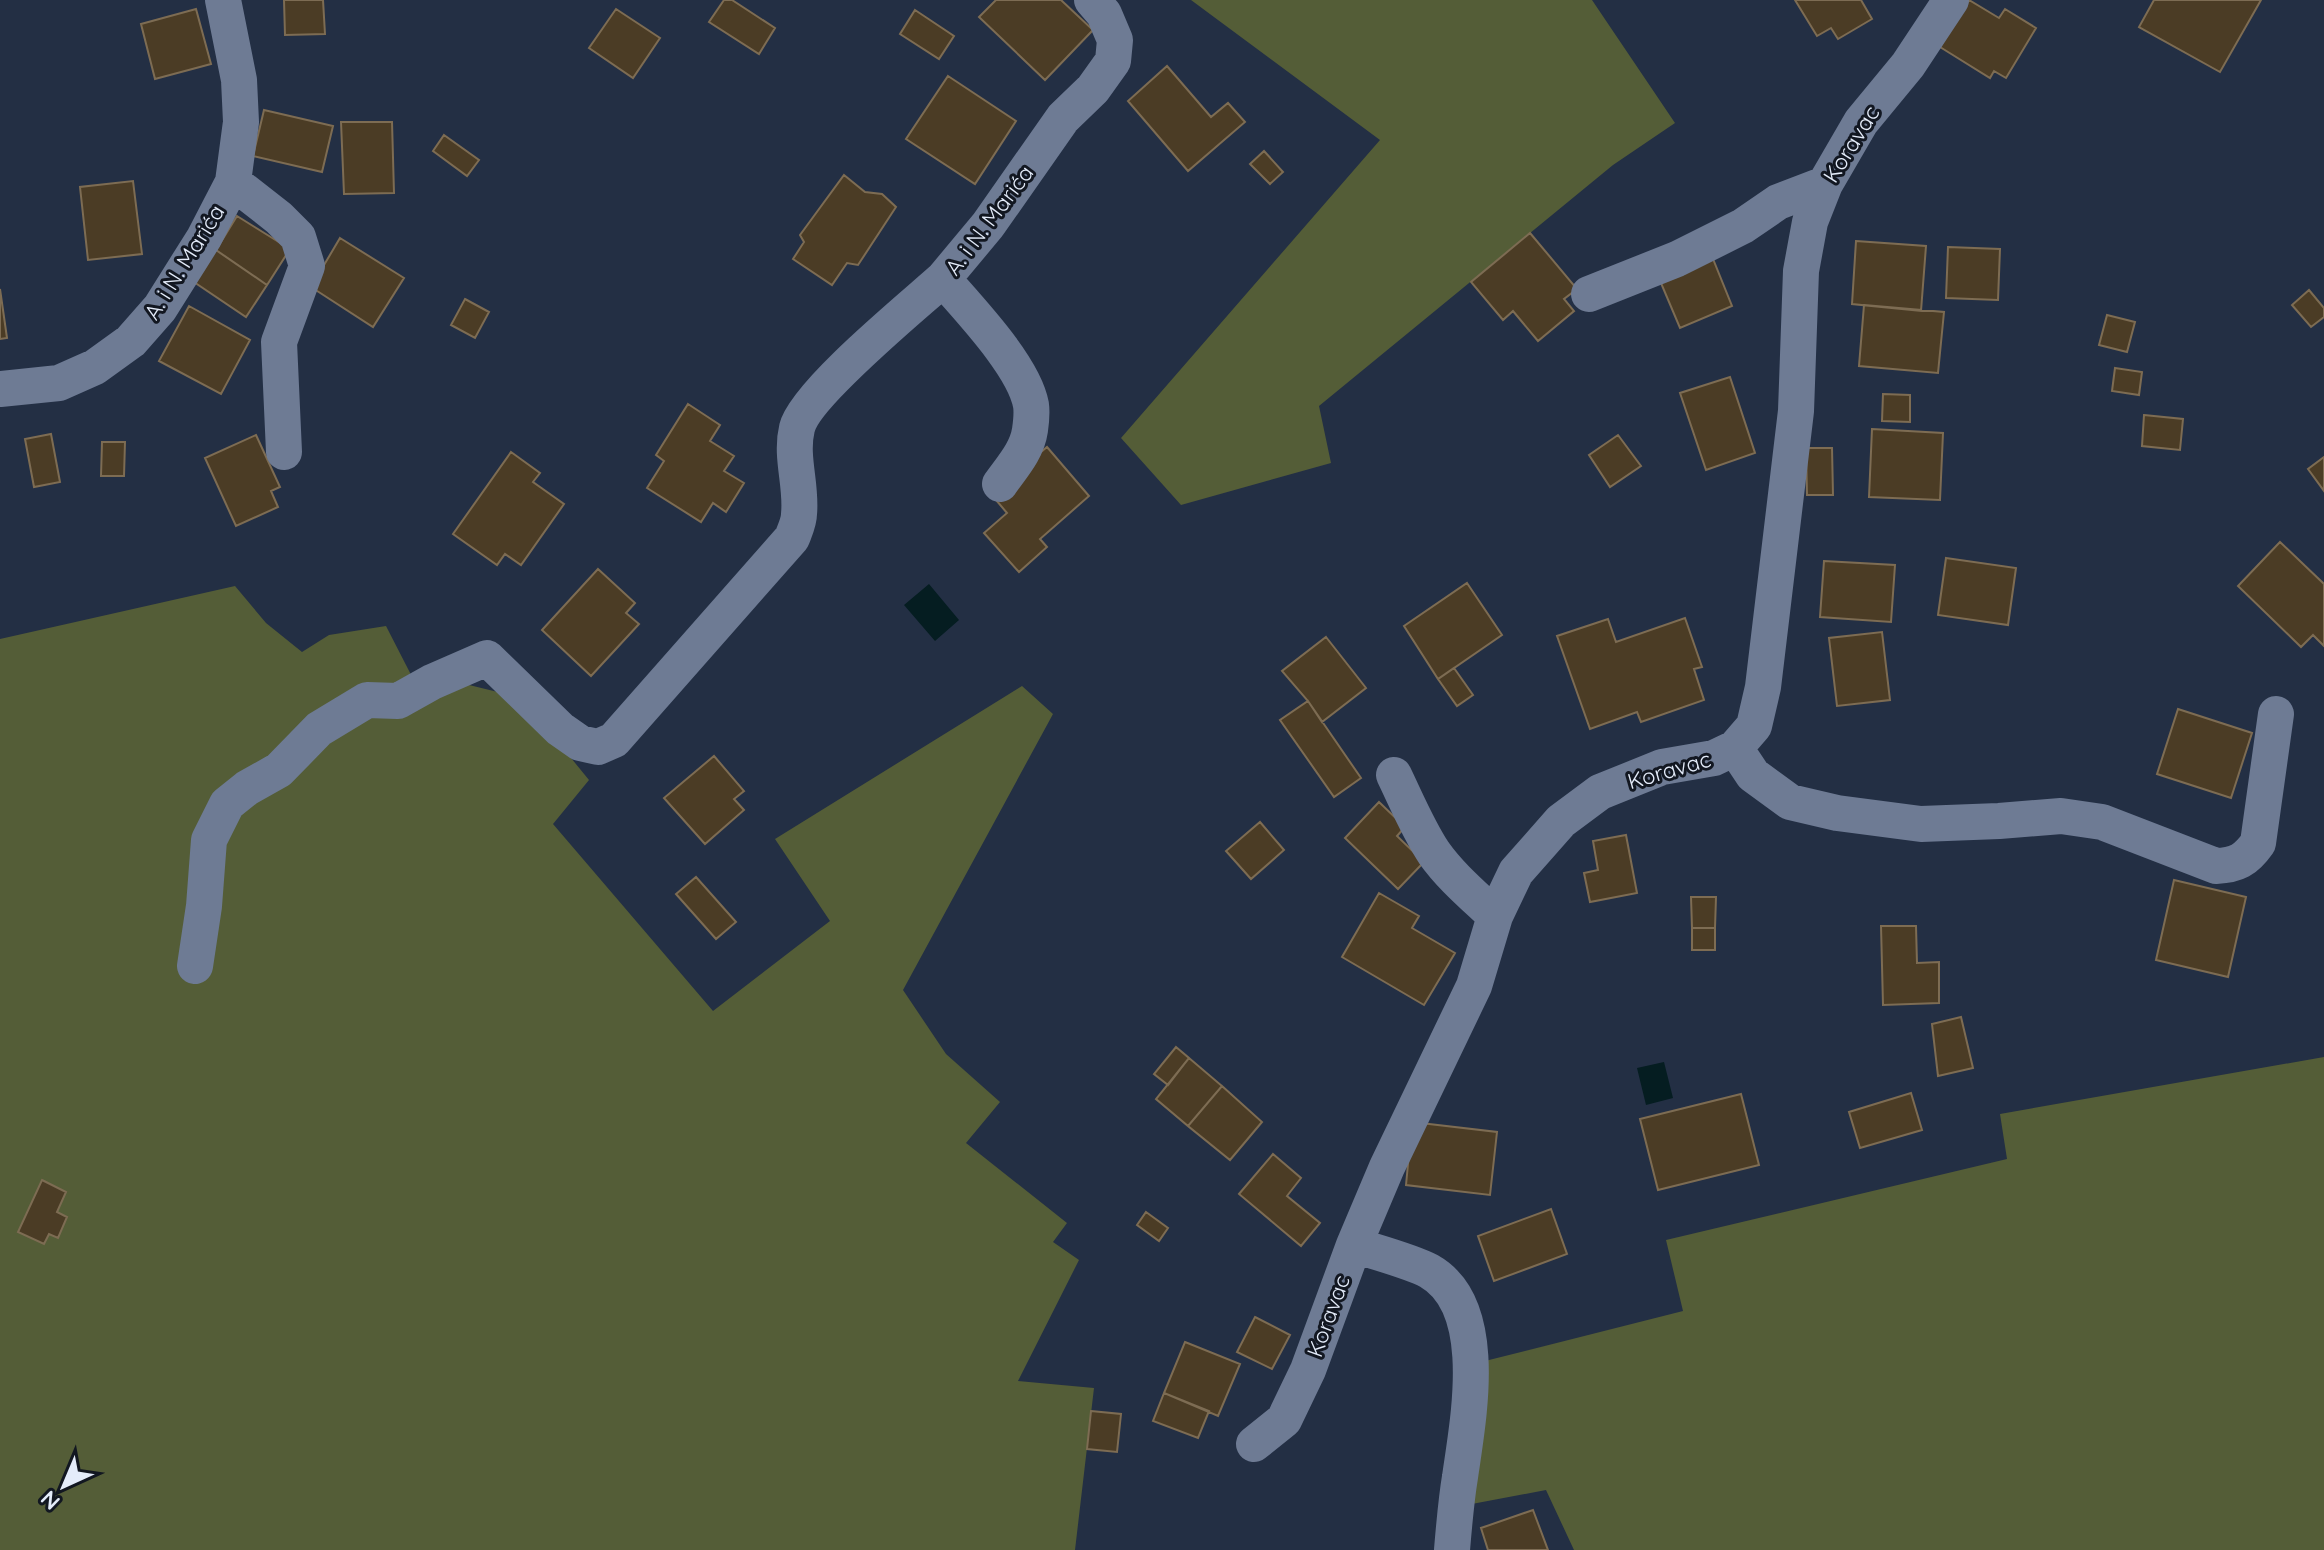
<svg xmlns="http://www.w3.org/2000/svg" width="2324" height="1550" font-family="Quicksand,sans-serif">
<rect width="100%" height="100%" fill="#232f44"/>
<!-- green -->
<path fill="#545d37" d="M1191 0H1592L1675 123 1613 165 1319 406 1331 463 1181 505 1121 438 1380 140Z
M235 586 266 623 302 652 329 635 386 626 425 702 465 684 522 698 589 780 553 824 713 1011 830 921 775 839 1022 686 1053 714 903 990 946 1054 1000 1102 966 1143 1067 1223 1053 1242 1079 1260 1018 1381 1094 1388 1075 1550H0V639Z
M2324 1057V1550H1574L1546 1490 1456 1507 1477 1363 1683 1311 1666 1240 2007 1159 2000 1114Z"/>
<!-- water -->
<path fill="#051d21" d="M929 584 959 620 935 641 904 605Z
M1664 1062 1673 1098 1646 1105 1637 1068Z"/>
<!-- building -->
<path fill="#4b3c25" stroke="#7d6c53" stroke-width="2" d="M284 0H323L325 34 285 35Z
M724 0H732L775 28 759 54 709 22Z
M996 0H1061L1093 30 1045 80 979 17Z
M1795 0H1861L1872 19 1838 39 1831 28 1817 36Z
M1969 0 1999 18 2005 9 2036 28 2006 78 1994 71 1990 78 1940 47Z
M2154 0H2261L2220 72 2139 27Z
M196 9 211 64 155 79 141 24Z
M616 9 660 38 633 78 589 48Z
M915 10 954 36 939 59 900 34Z
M1167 66 1211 117 1228 103 1245 122 1188 171 1128 101Z
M948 76 1016 121 975 184 906 139Z
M264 110 333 126 322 172 253 156Z
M341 122H392L394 193 344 194Z
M444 135 479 160 467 176 433 151Z
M1264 151 1283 172 1270 184 1250 164Z
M844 175 865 192 882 194 896 207 858 265 847 263 832 285 793 259 804 242 800 235Z
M133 181 142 254 88 260 80 187Z
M237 216 290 249 267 285 216 250Z
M1530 233 1577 289 1564 299 1574 311 1538 341 1513 311 1503 320 1471 282Z
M340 238 404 278 373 327 311 287Z
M1856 241 1926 246 1921 311 1852 304Z
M210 246 267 285 246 317 188 278Z
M1948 247 2000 249 1998 300 1946 298Z
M1711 254 1732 306 1680 328 1658 276Z
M0 289 7 338 0 339Z
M2309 290 2324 308V317L2311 327 2292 305Z
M465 299 489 312 475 338 451 325Z
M1864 305 1944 312 1938 373 1859 366Z
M189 306 250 340 221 394 159 361Z
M2107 315 2135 322 2127 352 2099 345Z
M2115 368 2142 372 2139 395 2112 391Z
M1730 377 1755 453 1706 470 1680 393Z
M1883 394 1910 395V422L1882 421Z
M688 404 720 425 710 441 734 456 724 471 744 483 726 512 713 503 701 522 647 488 664 461 656 455Z
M2144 415 2183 419 2180 450 2142 446Z
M1872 429 1943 433 1940 500 1869 497Z
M51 434 60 482 34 487 25 439Z
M256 435 280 487 271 491 278 507 236 526 205 458Z
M1618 435 1641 466 1610 487 1589 455Z
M102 442H125L124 476H101Z
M1047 447 1089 496 1040 539 1047 547 1019 572 984 533 1007 513 991 494Z
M1806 448H1832L1833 495H1807Z
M511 452 540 473 533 482 564 504 521 565 505 554 497 565 453 534Z
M2324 457V491L2308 469Z
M2280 542 2324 584V646L2313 635 2301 647 2238 586Z
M1946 558 2016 568 2008 625 1938 615Z
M1824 561 1895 565 1891 622 1820 617Z
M598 569 635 603 626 613 639 624 591 676 542 630Z
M1467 583 1502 635 1438 679 1404 626Z
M1685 618 1702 667 1694 669 1704 700 1641 722 1637 712 1590 729 1557 636 1608 619 1616 642Z
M1882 632 1890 700 1837 706 1829 638Z
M1326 637 1366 688 1322 722 1308 701 1282 671Z
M1454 668 1473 695 1457 706 1438 679Z
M1308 701 1361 778 1334 797 1280 720Z
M2178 709 2252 733 2231 798 2157 774Z
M714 756 744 791 734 799 744 810 705 844 664 798Z
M1379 802 1405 827 1397 836 1424 862 1398 889 1345 838Z
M1260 822 1284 850 1251 879 1226 851Z
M1626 835 1637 893 1590 902 1584 873 1598 870 1593 841Z
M696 877 736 922 716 939 676 894Z
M2174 880 2246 897 2228 977 2156 960Z
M1379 893 1419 916 1412 928 1455 953 1424 1005 1342 957Z
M1691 897H1716L1715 928H1692Z
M1881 926H1916L1917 963 1939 962V1003L1883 1005Z
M1692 928H1715V950H1692Z
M1961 1017 1973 1068 1938 1076 1932 1024Z
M1176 1047 1189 1058 1168 1085 1154 1074Z
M1189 1058 1222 1086 1188 1126 1156 1099Z
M1222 1086 1262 1122 1230 1160 1188 1126Z
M1911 1093 1922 1130 1860 1148 1849 1112Z
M1741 1094 1759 1165 1658 1190 1640 1119Z
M1412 1122 1497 1132 1490 1195 1406 1185Z
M1273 1154 1301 1178 1287 1196 1320 1223 1301 1246 1239 1194Z
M42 1180 66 1192 57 1212 67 1217 58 1238 49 1234 44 1244 18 1232Z
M1551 1209 1567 1254 1494 1281 1478 1236Z
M1146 1212 1168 1228 1159 1241 1137 1225Z
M1255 1317 1290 1335 1272 1369 1237 1352Z
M1185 1342 1240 1364 1218 1416 1164 1393Z
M1164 1393 1209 1411 1198 1438 1153 1421Z
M1091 1411 1121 1414 1117 1452 1087 1449Z
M1533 1510 1548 1550H1488L1481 1528Z"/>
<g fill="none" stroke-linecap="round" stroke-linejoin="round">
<!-- minor -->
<path stroke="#6e7b94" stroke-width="36" d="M233 182 279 218 298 237 307 266 279 342 284 452
M1589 294 1677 259 1743 226 1778 202 1825 184
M0 389 59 383 95 367 131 341 160 308 204 238 233 182 241 122 239 80 223 0
M1000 484C1012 467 1027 451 1030 430 1031 423 1032 412 1031 405 1024 366 969 309 943 279L988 225 1063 118 1093 89 1113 61 1115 40 1104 14 1092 0
M1735 748 1753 775 1790 802 1837 813 1921 824 1999 821 2061 816 2102 822 2216 866C2237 865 2246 860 2258 843L2276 714
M1394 775C1407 802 1418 829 1434 853 1451 877 1474 896 1495 916
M195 966 204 906 209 840 227 804 247 788 279 770 319 729 367 700 398 701 432 682 487 658 560 729 580 743 598 747 614 740 792 538C795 530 799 522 799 514 802 485 790 457 797 428 805 394 913 306 943 279
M1354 1245C1375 1252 1410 1261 1429 1271 1491 1306 1468 1420 1460 1477 1456 1501 1454 1526 1452 1550
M1254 1444 1284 1420 1308 1370 1354 1245 1387 1167 1474 986 1495 916 1516 872 1561 821 1600 792 1662 767 1714 758 1735 748 1754 726 1763 687 1796 411 1801 271 1810 222 1825 184 1861 122 1908 65 1951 0"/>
</g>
<g text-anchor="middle" stroke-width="6" stroke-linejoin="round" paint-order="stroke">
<!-- street labels -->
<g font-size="22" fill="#e4ecfa" stroke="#121721">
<text transform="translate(1851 144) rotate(-58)" y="8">Koravac</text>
<text transform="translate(989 220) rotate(-53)" y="8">A. i N. Marića</text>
<text transform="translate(184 262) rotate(-58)" y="8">A. i N. Marića</text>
<text transform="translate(1669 770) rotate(-16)" y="8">Koravac</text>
<text transform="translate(1328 1316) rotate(-70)" y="8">Koravac</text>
</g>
</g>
<!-- north arrow -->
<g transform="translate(64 1486) rotate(224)" stroke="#121721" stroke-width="6" paint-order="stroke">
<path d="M0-6L14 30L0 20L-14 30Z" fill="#e4ecfa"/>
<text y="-12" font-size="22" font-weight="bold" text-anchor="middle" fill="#e4ecfa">N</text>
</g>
</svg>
